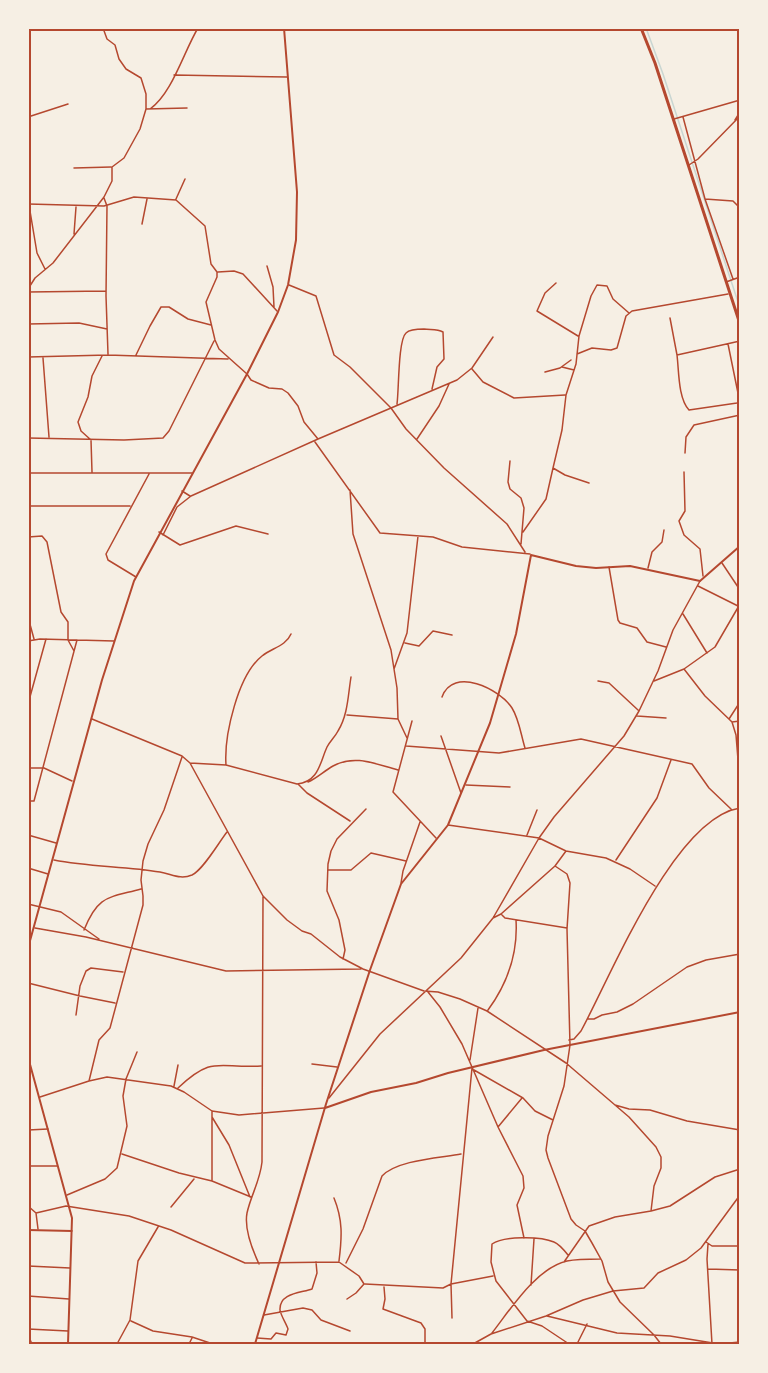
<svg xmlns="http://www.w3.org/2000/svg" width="768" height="1373" font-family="'Space Grotesk',sans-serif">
<rect width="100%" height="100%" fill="#f6efe4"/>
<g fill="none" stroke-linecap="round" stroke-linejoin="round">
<!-- stream -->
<path stroke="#c9d6d2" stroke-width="1.5" d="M646 28 663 74 740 308"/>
<!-- minor -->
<path stroke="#b5482f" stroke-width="1.5" d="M174 75 287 77
M146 109 187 108
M150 109C172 94 184 51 198 28
M28 117 68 104
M683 117 705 199 733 279
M674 119 740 100
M735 120 740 112
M689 165 698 159 740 116
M74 168 111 167
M104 198 107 206 106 296 108 354
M176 199 185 179
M705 199 733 201 740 208
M28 204 104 206 134 197 176 200 205 226 211 264 217 272V277L206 302 215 340 219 349 247 374 251 380 269 388 282 389 288 393 298 406 304 422 318 439
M29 205 37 253 45 269
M142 224 147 199
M74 234 76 207
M267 266 273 287 274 307
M218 272 234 271 243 274 277 311
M726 282 740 277
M556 283 545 293 537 311 578 336
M289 285 316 296 334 355 350 367 391 408 406 429 444 468 507 524 525 552
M28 289 35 278 53 263 104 197 112 181V167L124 158 140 129 146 109V94L141 78 126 69 119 59 115 45 107 39 103 28
M28 292 106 291
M670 318 677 355 740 341
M28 324 79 323 107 329
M728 344 739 398
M577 354 592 348 611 350 617 348 626 316 632 311 728 294
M136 355 150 326 161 307H169L188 319 211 325
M677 355C679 371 678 398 689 410L737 403 740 400
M28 357 108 355 228 359
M43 358 49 437
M562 367 574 370
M472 369 483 382 514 398 565 395
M545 372 560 368 571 360
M397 404C399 390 398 340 406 333 410 329 419 329 424 329 431 330 437 329 443 332L444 359 437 367 432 389
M28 438 124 440 163 438 169 431 214 341
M417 439 439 406 449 384
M315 442 380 533 433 537 462 547 530 554
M685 453 686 437 694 425 740 415
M510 461 508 482 510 489 521 498 524 508 521 544
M92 472 91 440 81 431 78 422 88 397 92 376 102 356
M684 472 685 511 679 521 684 535 700 549 703 576
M28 473H192
M589 483 565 475 553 468 562 430 566 395 576 364 579 336 591 296 597 285 607 286 613 299 629 313
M350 490 353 534 391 650 397 688 398 719
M182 491 190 496
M28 506H130
M159 532 180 545 236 526 268 534
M523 532 546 499 553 468
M163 535 177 507 191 496 318 439 457 380 472 368 493 337
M28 537 42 536 47 542 61 612 68 622V640L74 651
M722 563 740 590
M609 567 618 620 620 623 637 628 647 642 666 647
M648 568 652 552 662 542 664 530
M136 577 108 560 106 554 149 474
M698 586 740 607
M683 614 707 653
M28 617 34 639
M28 641 40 639 114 641
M405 643 419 646 433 631 452 635
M394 669 407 633 418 536
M684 669 705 696 732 722 736 735 740 784
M598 681 609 683 638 710
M654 681 684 669 715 647 740 604
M442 697C453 666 500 689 512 708 519 719 521 735 525 748
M28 704 46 639
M347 715 398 719 407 738
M637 716 666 718
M92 719 182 756 190 763 263 896 287 920 302 931 311 934 340 957 363 969 424 991 438 992 460 999 487 1011 566 1063 629 1117 656 1147 661 1157V1168L654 1186 651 1211
M729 719 740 702
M412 721 393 792 436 838
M732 722 740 721
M441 736 461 793
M406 746 499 753 581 739 692 764 709 788 731 809
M190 763 226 765 297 784C319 782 320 762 327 747 330 741 335 737 338 731 348 715 348 695 351 677
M226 765C224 735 238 675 262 656 272 648 286 646 291 634
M28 768H44L72 781
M308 782C317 778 324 771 333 766 355 754 375 764 398 770
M298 784 307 793 350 821
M466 785 510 787
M28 801H34L77 640
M448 825 539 838 566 851 606 858 630 869 655 886
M28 835 56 843
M527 835 537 810
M54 860C89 867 125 866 160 872 172 874 180 880 192 875 203 870 219 842 227 832
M616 860 657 798 671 760
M555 866 567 874 570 883 567 929 570 1045 564 1086 548 1136 546 1150 548 1158 571 1219 576 1225 585 1231 592 1243 602 1261 608 1282 620 1302 654 1335 661 1344
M28 868 48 874
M328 870H351L371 853 406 861
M401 883 403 871 420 822
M28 904 61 912 99 939
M502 915 505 918 567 928
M493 918 539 838 554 817 624 736 639 711 658 671 673 630 700 581
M35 928 86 937 226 971 361 969
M84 930C98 895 108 898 141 889
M343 959 345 950 339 920 327 891 328 864 331 851 337 839 366 809
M28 983 80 996 115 1003
M428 992 440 1007 462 1044 498 1127 523 1176 524 1188 517 1205 524 1238
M488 1010C507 984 518 953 516 920
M76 1015 80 986 86 971 91 968 123 972
M588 1019H594L602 1015 617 1012 633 1004 687 967 706 960 740 954
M569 1040 574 1039 581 1031C611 976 674 818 740 808
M470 1060 478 1008
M312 1064 337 1067
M474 1070 523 1098 535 1111 553 1120
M89 1081 99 1040 110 1028 143 905V896L141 880 143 861 148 844 164 810 182 757
M174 1086 178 1065
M178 1088C214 1054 219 1069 261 1066
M40 1097 89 1081 107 1077 171 1086 184 1092 212 1111 239 1115 324 1108
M329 1098 380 1034 461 958 493 918 501 914 555 866 566 851
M615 1105 629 1109 650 1110 687 1121 740 1130
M212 1111V1180
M212 1117 229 1145 250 1197
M498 1127 522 1098
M28 1130 48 1129
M122 1154 179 1173 212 1181 251 1197
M30 1166H57
M67 1195 105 1179 117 1168 127 1126 123 1096 126 1079 137 1052
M334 1198C343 1220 342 1237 339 1261
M28 1206 36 1213 38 1229
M171 1207 194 1179
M36 1213 66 1206 129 1216 171 1230 245 1263 339 1262 359 1276 364 1284 356 1293 347 1299
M706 1242 712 1246H740
M708 1244 707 1259 712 1344
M568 1255C564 1250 559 1244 554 1242 540 1236 504 1236 492 1244L491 1262 496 1281 527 1321 542 1326 569 1344
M564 1262 589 1226 615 1217 651 1211 670 1206 715 1177 740 1169
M346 1263 363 1229 382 1176C397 1160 439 1158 461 1154
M259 1264C252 1249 244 1229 247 1213 251 1195 260 1181 262 1162L263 897
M28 1266 70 1268
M708 1269 740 1270
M365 1284 443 1288 451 1284 493 1276
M531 1285 534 1239
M384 1287 385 1299 383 1309 421 1323 425 1329V1344
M28 1296 69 1299
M264 1315 303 1308 312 1310 321 1320 350 1331
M547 1316 617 1333 670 1336 719 1344 740 1342
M452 1318 451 1284 472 1068
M131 1321 153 1331 192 1337 213 1344
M28 1329 68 1331
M492 1333C510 1310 536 1268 567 1261 577 1259 589 1259 600 1259
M28 1335 32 1344
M257 1338 271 1339 276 1333 286 1335 288 1329C286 1323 281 1316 280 1310 279 1293 301 1293 312 1289L317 1273 316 1262
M117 1344 130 1320 138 1261 158 1227
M189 1344 192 1338
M473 1344 491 1334 546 1316 583 1300 613 1291 644 1288 658 1273 686 1260 701 1248 740 1195
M577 1344 587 1324"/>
<!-- tertiary -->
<path stroke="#b5482f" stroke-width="2" d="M28 948 102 680 134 581 247 374 278 312 288 285 296 240 297 192 284 28
M28 1057 72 1218 68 1344
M325 1108 371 1092 416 1083 448 1073 544 1050 740 1012
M28 1230 72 1231
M255 1344 326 1104 370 970 401 884 448 825 490 723 516 634 531 555 576 566 596 568 630 566 700 581 740 546"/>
<!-- primary -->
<path stroke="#b5482f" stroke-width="3" d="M641 28 655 63 740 324"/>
</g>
<!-- border -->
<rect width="768" height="1373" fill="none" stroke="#f6efe4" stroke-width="60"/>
<rect x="30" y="30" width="708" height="1313" fill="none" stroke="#b5482f" stroke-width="2"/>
</svg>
